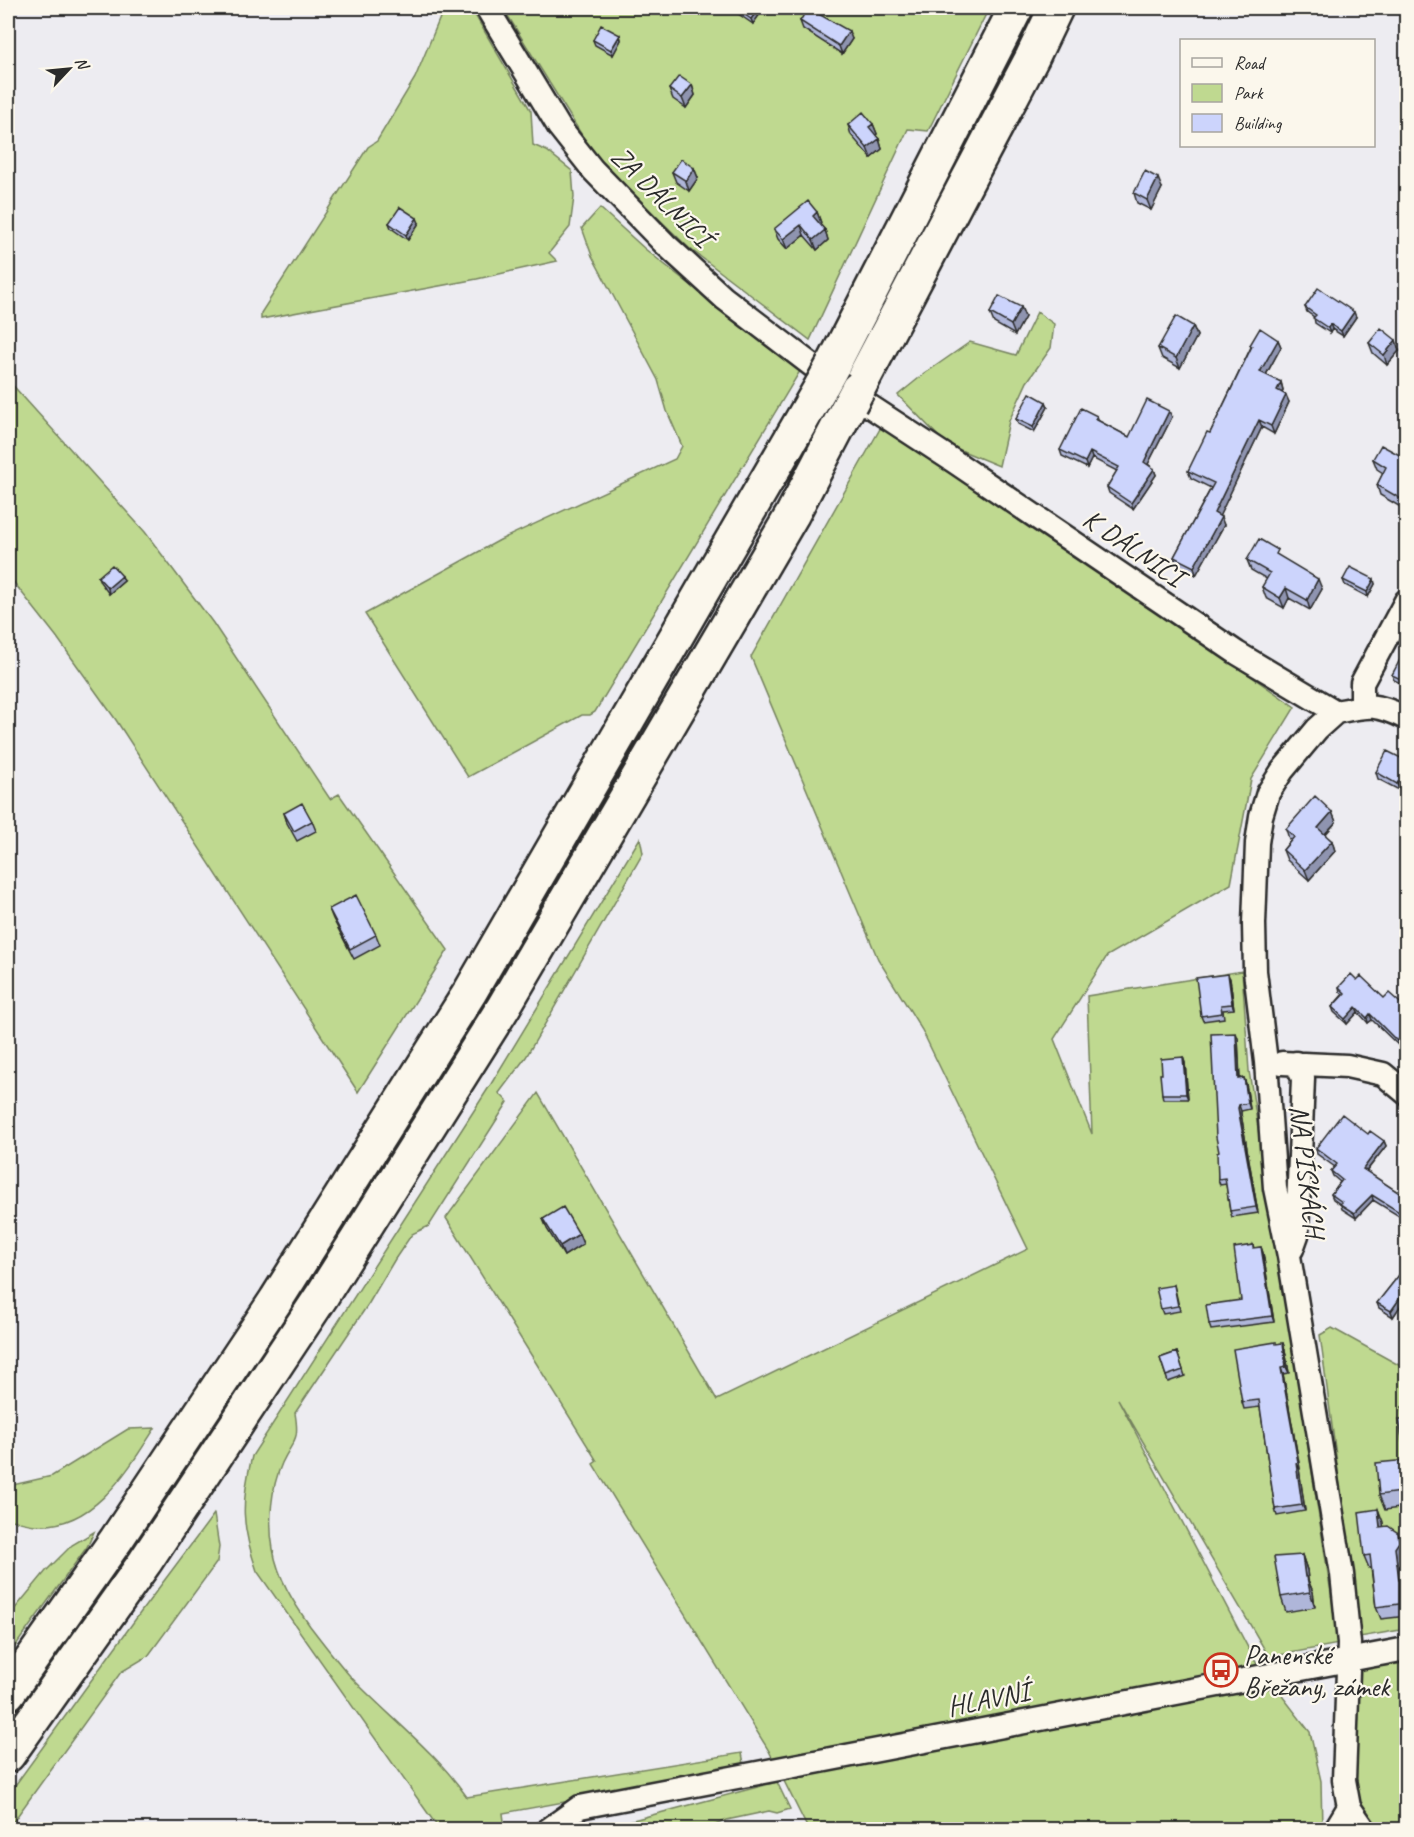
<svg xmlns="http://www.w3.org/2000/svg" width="1414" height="1837" font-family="Caveat,sans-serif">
<rect width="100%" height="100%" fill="#edecf1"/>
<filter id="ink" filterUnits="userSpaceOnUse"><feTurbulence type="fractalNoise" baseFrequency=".0167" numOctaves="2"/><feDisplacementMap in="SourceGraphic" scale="12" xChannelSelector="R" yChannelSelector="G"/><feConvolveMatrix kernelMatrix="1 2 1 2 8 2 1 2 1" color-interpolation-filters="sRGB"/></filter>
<g filter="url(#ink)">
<!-- green -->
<path fill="#bfd990" stroke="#75825e" stroke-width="1.5" d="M444 8H471L531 111 533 145 547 151 572 171 574 197 570 227 549 253 557 261 477 279 261 319V313L368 147 377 141 415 78Z
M503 8H989L928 131 908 129 810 340 689 248 596 158Z
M600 208 645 249 800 371 595 712 590 715H582L468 777 365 614 500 540 675 459 682 446 667 411 658 380 592 256 582 228Z
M1037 312 1054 324 1051 348 1027 382 1009 421 999 466 946 444 898 395 924 374 970 342 1016 355Z
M8 380 145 532 213 623 330 799 339 794 448 950 358 1092 116 720 56 636 8 575Z
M885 420 1295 707 1251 779 1231 884 1107 956 1054 1039 1092 1134 1087 996 1242 971 1249 1071 1339 1644 1269 1657 1118 1399 1255 1661 1310 1732 1321 1781 1322 1829H808L769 1751 593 1464 597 1461 446 1218 538 1093 717 1400 1028 1249 922 1030 878 959 751 657Z
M640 838 643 853 526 1057 499 1093 508 1102 429 1226 412 1234 395 1259 369 1303 295 1413C300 1443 293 1439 282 1463 271 1488 268 1522 273 1549 278 1578 293 1602 310 1626 323 1643 336 1660 350 1676 389 1717 435 1751 467 1797L742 1753 745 1769 503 1813 505 1829H439L257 1571C241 1525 241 1503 252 1456L491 1084Z
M1332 1328 1406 1369V1629L1360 1637 1320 1335Z
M155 1428C128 1470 93 1530 35 1525 26 1524 16 1521 8 1519V1486L52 1476 128 1429Z
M214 1514 219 1547 217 1562 148 1656 121 1672 8 1829V1795L143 1609Z
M94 1532 87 1547 8 1656V1617L46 1571 72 1545Z
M1406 1663V1829H1370L1348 1779 1359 1669Z
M777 1782 790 1809 777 1813 769 1811 727 1820 706 1829H618L622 1823Z"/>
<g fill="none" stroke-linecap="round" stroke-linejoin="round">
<!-- minor casing -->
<g stroke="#2b2b2b" stroke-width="27">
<path id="minor" d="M487 8 559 127 593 170 665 244 724 298 839 386 955 462 1237 653 1336 712C1370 705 1375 703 1406 718
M1362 706V683L1406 601
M1336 712 1317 729 1282 771 1268 793 1261 816 1257 843 1254 924 1255 971 1266 1062 1275 1188 1289 1256 1342 1574 1349 1643 1344 1780 1349 1807 1365 1830
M1282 1063 1347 1066 1383 1074 1406 1093
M1292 1249 1297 1235 1303 1078 1296 1063
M548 1830 580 1807 1406 1649
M1335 1830 1349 1807"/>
</g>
<!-- highway casing -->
<g stroke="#2b2b2b" stroke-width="38">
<path id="highway" d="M833 365 1016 8
M858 389 1032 58 1056 8
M8 1693 116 1540 276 1300 470 992 822 385
M8 1755 145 1562 323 1294 503 1008 792 515 850 404"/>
</g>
<!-- minor -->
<use href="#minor" stroke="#fbf7ec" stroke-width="22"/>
<!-- highway -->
<use href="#highway" stroke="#fbf7ec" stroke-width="33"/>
<!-- highway-bridge casing -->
<g stroke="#2b2b2b" stroke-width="38" stroke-linecap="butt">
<path id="highway-bridge" d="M822 385 833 365
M850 404 858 389"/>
</g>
<!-- highway-bridge -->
<use href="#highway-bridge" stroke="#fbf7ec" stroke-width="33"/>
</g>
<!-- wall -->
<path fill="#afb6d9" stroke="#2b2b2b" stroke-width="1.5" d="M735 8H764L753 24 737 13Z
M800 21 852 39 842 54 803 29Z
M620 35 621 40 613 55 595 45 593 40Z
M692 85 695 95 686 108 673 99 669 89Z
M873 124 877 134 875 135 879 139 882 149 871 158 851 135 848 125Z
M694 168 698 178 689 191 676 182 672 172Z
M1162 188 1151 210 1137 203 1134 193Z
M817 212 821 223 819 224 825 230 828 240 817 250 804 235 787 249 778 239 774 229Z
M389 223H419L408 240 391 228Z
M1021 307 1025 317 1015 335 994 323 990 313Z
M1305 307 1356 317 1343 336 1332 329 1330 333 1315 323 1314 317 1307 312Z
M1193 326 1197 336 1180 368 1162 358 1158 348Z
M1278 340 1281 347 1266 375 1281 382 1283 390 1282 393 1289 402 1274 434 1262 427 1219 516 1224 525 1196 575 1177 564 1174 557 1211 488 1191 478 1188 471 1210 433 1251 347 1250 345Z
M1396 340 1399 351 1387 365 1373 353 1369 343Z
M1046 402 1048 407 1034 432 1018 424 1016 419Z
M1097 416 1099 421 1129 437 1172 417 1148 464 1154 469 1156 475 1133 509 1109 493 1107 487 1117 471 1092 458 1087 468 1062 456 1060 450Z
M1373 459H1407V506L1404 509 1380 495 1377 485 1383 473 1377 469Z
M1280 557 1322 589 1310 610 1289 598 1284 608 1266 598 1262 587 1267 579 1251 570 1247 560Z
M98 577 124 581 109 594 100 582Z
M1343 580 1375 584 1368 597 1345 585Z
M1407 651V686L1394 680 1392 675Z
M1407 761V791L1400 788 1399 790 1378 779 1376 772Z
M1332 812 1336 822 1325 835 1332 841 1335 851 1309 880 1287 860 1283 850 1291 840 1289 839 1286 829Z
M284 813 312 821 316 831 297 841 287 823Z
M329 909 376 935 380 945 354 959 333 919Z
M1230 979 1234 1009 1223 1010 1224 1018 1203 1021 1201 1016Z
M1357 980 1384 998 1407 1009V1048L1402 1043 1399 1046 1372 1020 1368 1023 1358 1012 1347 1024 1334 1012 1332 1007 1343 994 1340 992 1339 987Z
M1238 1038 1240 1079 1244 1078 1246 1084 1250 1109 1241 1111V1114L1258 1213 1232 1217 1230 1211 1226 1184 1220 1185 1218 1179 1219 1152Z
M1183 1057 1185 1063 1188 1099H1163L1162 1094V1074Z
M1368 1134 1384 1141 1386 1146 1366 1172 1407 1198V1221L1373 1200 1356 1218 1342 1209 1341 1205 1333 1199 1331 1194 1340 1182 1333 1176 1331 1171 1335 1167 1317 1154 1316 1148Z
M543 1219 579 1234 583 1244 564 1256 547 1229Z
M1253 1245 1254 1248 1261 1247 1263 1253 1274 1322 1211 1330 1209 1324 1241 1300Z
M1407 1265V1296L1393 1317 1379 1308 1377 1303Z
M1174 1285 1180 1311 1163 1314 1161 1309Z
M1283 1343 1285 1350 1289 1373 1283 1374 1300 1469H1299L1305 1511 1277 1516 1275 1509 1260 1407 1244 1409 1242 1402 1277 1344Z
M1177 1352 1185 1376 1168 1382 1160 1358Z
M1407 1407V1450H1404L1403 1445V1419Z
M1407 1460V1507L1385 1510 1379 1495Z
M1378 1509 1383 1526 1403 1546 1404 1555 1400 1561 1402 1580 1407 1579V1616L1381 1619 1376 1607 1371 1568H1369L1364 1556Z
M1302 1555 1307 1570 1308 1580 1313 1592 1315 1607 1286 1612 1281 1597Z"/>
<!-- shaded-wall -->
<path fill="#8f94b0" stroke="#2b2b2b" stroke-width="1.5" d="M759 8H764L753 24 751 19Z
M849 31 852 39 842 54 839 46Z
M620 35 621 40 613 55 611 50Z
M692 85 695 95 686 108 682 98Z
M873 124 877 134 872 137 869 127Z
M879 139 882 149 871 158 867 148Z
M694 168 698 178 689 191 686 181Z
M1158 178 1162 188 1151 210 1147 200Z
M817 212 821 223 816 226 813 216Z
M417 218 419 223 408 240 406 235Z
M801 225 804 235 787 249 783 239Z
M825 230 828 240 817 250 813 240Z
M1021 307 1025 317 1015 335 1011 325Z
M1354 312 1356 317 1343 336 1341 331Z
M1330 324 1332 329 1330 333 1328 328Z
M1193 326 1197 336 1180 368 1176 358Z
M1278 340 1281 347 1263 380 1260 372Z
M1396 340 1399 351 1387 365 1384 355Z
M1281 382 1283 390 1280 398 1277 390Z
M1286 395 1289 402 1274 434 1271 426Z
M1046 402 1048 407 1034 432 1033 427Z
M1169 411 1172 417 1146 468 1144 462Z
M1259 420 1262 427 1217 521 1214 513Z
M1090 452 1092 458 1087 468 1085 462Z
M1154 469 1156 475 1133 509 1131 503Z
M1407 490V506L1404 509 1401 499Z
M1221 517 1224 525 1196 575 1194 567Z
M122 576 124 581 109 594 108 588Z
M1318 579 1322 589 1310 610 1307 600Z
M1374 579 1375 584 1368 597 1367 592Z
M1286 588 1289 598 1284 608 1280 598Z
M1398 782 1400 788 1399 790 1397 784Z
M1332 812 1336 822 1321 838 1318 828Z
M1332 841 1335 851 1309 880 1305 870Z
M1228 974 1230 979 1234 1009 1232 1004Z
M1356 1007 1358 1012 1347 1024 1345 1019Z
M1370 1014 1372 1020 1368 1023 1367 1018Z
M1236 1033 1238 1038 1240 1085 1238 1079Z
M1400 1038 1402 1043 1399 1046 1397 1041Z
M1183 1057 1185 1063 1188 1099 1186 1094Z
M1244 1078 1246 1084 1250 1109 1248 1103Z
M1239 1105 1241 1111V1114L1258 1213 1256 1207 1238 1108Z
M1384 1141 1386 1146 1364 1174 1363 1169Z
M1372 1195 1373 1200 1356 1218 1354 1213Z
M579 1234 583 1244 564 1256 560 1246Z
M1261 1247 1263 1253 1274 1322 1272 1316Z
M1407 1288V1296L1393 1317 1391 1311Z
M1283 1343 1285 1350 1289 1373 1286 1367Z
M1281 1368 1283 1374 1300 1469 1298 1462Z
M1296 1463 1299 1469 1305 1511 1302 1505Z
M1378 1509 1383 1522 1385 1539 1380 1527Z
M1398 1533 1403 1546 1404 1555 1400 1561 1404 1593 1399 1580 1395 1548Z
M1302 1555 1307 1570 1308 1580 1313 1592 1315 1607 1305 1577Z"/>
<!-- building -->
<path fill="#ccd4fc" stroke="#2b2b2b" stroke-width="1.5" d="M735 8H759L751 19Z
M808 8 849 31 839 46 800 21Z
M601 25 620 35 611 50 593 40Z
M679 76 692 85 682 98 669 89Z
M863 112 873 124 869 127 879 139 867 148 848 125Z
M681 159 694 168 686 181 672 172Z
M1145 171 1158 178 1147 200 1134 193Z
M808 201 817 212 813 216 825 230 813 240 801 225 783 239 774 229Z
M400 207 417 218 406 235 389 223Z
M1318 288 1354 312 1341 331 1330 324 1328 328 1313 318 1316 315 1305 307Z
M999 296 1021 307 1011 325 990 313Z
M1176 316 1193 326 1176 358 1158 348Z
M1260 328 1278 340 1260 372 1281 382 1277 390 1286 395 1271 426 1259 420 1214 513 1221 517 1194 567 1174 557 1214 483 1188 471 1207 432 1210 433 1252 346 1250 345Z
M1381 328 1396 340 1384 355 1369 343Z
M1030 393 1046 402 1033 427 1016 419Z
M1147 400 1169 411 1144 462 1154 469 1131 503 1107 487 1119 467 1090 452 1085 462 1060 450 1081 408 1097 416 1095 419 1129 437Z
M1381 445 1407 459V490L1401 499 1377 485 1386 467 1373 459Z
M1259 539 1278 550 1276 554 1318 579 1307 600 1286 588 1280 598 1262 587 1270 573 1247 560Z
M112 565 122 576 108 588 98 577Z
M1350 567 1374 579 1367 592 1343 580Z
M1405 650 1407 651V682L1392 675Z
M1387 751 1407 761V786L1398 782 1397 784 1376 772Z
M1315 796 1332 812 1318 828 1332 841 1305 870 1283 850 1294 837 1286 829Z
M302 803 312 821 294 831 284 813Z
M356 895 376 935 350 949 329 909Z
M1228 974 1232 1004 1221 1005 1222 1013 1201 1016 1196 978Z
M1351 974 1357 980 1361 976 1384 998 1389 993 1407 1009V1044L1400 1038 1397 1041 1370 1014 1367 1018 1356 1007 1345 1019 1332 1007 1345 993 1339 987Z
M1236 1033 1238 1079 1244 1078 1248 1103 1239 1105 1238 1108 1256 1207 1230 1211 1225 1178 1218 1179 1217 1153 1219 1152 1216 1137 1211 1034Z
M1183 1057 1186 1094H1162L1160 1074H1162L1161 1059Z
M1342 1114 1368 1134 1370 1131 1384 1141 1363 1169 1407 1198V1217L1372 1195 1354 1213 1340 1204 1342 1202 1331 1194 1342 1180 1331 1171 1337 1164 1316 1148Z
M563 1207 579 1234 560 1246 543 1219Z
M1253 1245V1248L1261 1247 1272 1316 1209 1324 1206 1305 1241 1300 1234 1248Z
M1407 1265V1288L1391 1311 1377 1303Z
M1174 1285 1178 1306 1161 1309 1156 1288Z
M1276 1342V1344L1283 1343 1286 1367 1281 1368 1298 1462 1296 1463 1302 1505 1275 1509 1259 1400 1242 1402 1233 1349Z
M1177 1352 1183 1370 1166 1376 1160 1358Z
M1402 1407H1407V1445H1403L1399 1419H1403Z
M1407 1460V1491L1379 1495 1376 1463Z
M1378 1509 1380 1527 1388 1526 1398 1533 1399 1542 1395 1548 1399 1580 1407 1579V1603L1376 1607 1370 1555 1364 1556 1359 1512Z
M1302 1555 1305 1577H1307L1310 1592 1281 1597 1274 1557Z"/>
</g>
<!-- icons -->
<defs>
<g id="bus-ring" transform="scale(1.725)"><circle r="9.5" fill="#fbf7ec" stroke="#c8321e" stroke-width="1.5"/><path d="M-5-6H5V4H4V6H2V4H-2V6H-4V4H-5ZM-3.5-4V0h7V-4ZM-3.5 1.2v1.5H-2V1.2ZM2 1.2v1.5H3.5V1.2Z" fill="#c8321e"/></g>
</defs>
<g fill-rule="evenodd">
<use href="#bus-ring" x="1221" y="1670"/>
</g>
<g text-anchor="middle" stroke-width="4.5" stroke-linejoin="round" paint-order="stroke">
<!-- street labels -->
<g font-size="28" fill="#2b2b2b" stroke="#fbf7ec">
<text transform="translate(662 196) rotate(45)" y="10">ZA DÁLNICÍ</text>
<text transform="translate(1134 547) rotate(34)" y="10">K DÁLNICI</text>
<text transform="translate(1308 1171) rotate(83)" y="10">NA PÍSKÁCH</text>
<text transform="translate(988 1698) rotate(-11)" y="10">HLAVNÍ</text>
</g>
<!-- poi labels -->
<g font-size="28" fill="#2b2b2b" stroke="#fbf7ec" text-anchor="start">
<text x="1244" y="1664">Panenské<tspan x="1244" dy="32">Břežany, zámek</tspan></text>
</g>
</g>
<!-- margin -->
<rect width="1414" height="1837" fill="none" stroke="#fbf7ec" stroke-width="30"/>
<rect x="15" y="15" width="1384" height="1807" fill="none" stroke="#2b2b2b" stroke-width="2" filter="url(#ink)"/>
<!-- legend -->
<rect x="1180" y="39" width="195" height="108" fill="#fbf7ec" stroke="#a8a59f" stroke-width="1.5"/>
<rect x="1192" y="58" width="30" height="9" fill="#fbf7ec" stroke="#a8a59f" stroke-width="1.5"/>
<text x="1234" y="69" font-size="18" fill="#2b2b2b">Road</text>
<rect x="1192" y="84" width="30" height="18" fill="#bfd990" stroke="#a8a59f" stroke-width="1.5"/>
<text x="1234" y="99" font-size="18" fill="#2b2b2b">Park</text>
<rect x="1192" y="114" width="30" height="18" fill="#ccd4fc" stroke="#a8a59f" stroke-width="1.5"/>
<text x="1234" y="129" font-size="18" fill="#2b2b2b">Building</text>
<!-- north arrow -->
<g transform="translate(69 69) rotate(64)" stroke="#fbf7ec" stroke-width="4.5" paint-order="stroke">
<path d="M0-4.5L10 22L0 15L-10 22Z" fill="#2b2b2b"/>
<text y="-9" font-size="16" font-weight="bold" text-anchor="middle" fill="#2b2b2b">N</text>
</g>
</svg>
